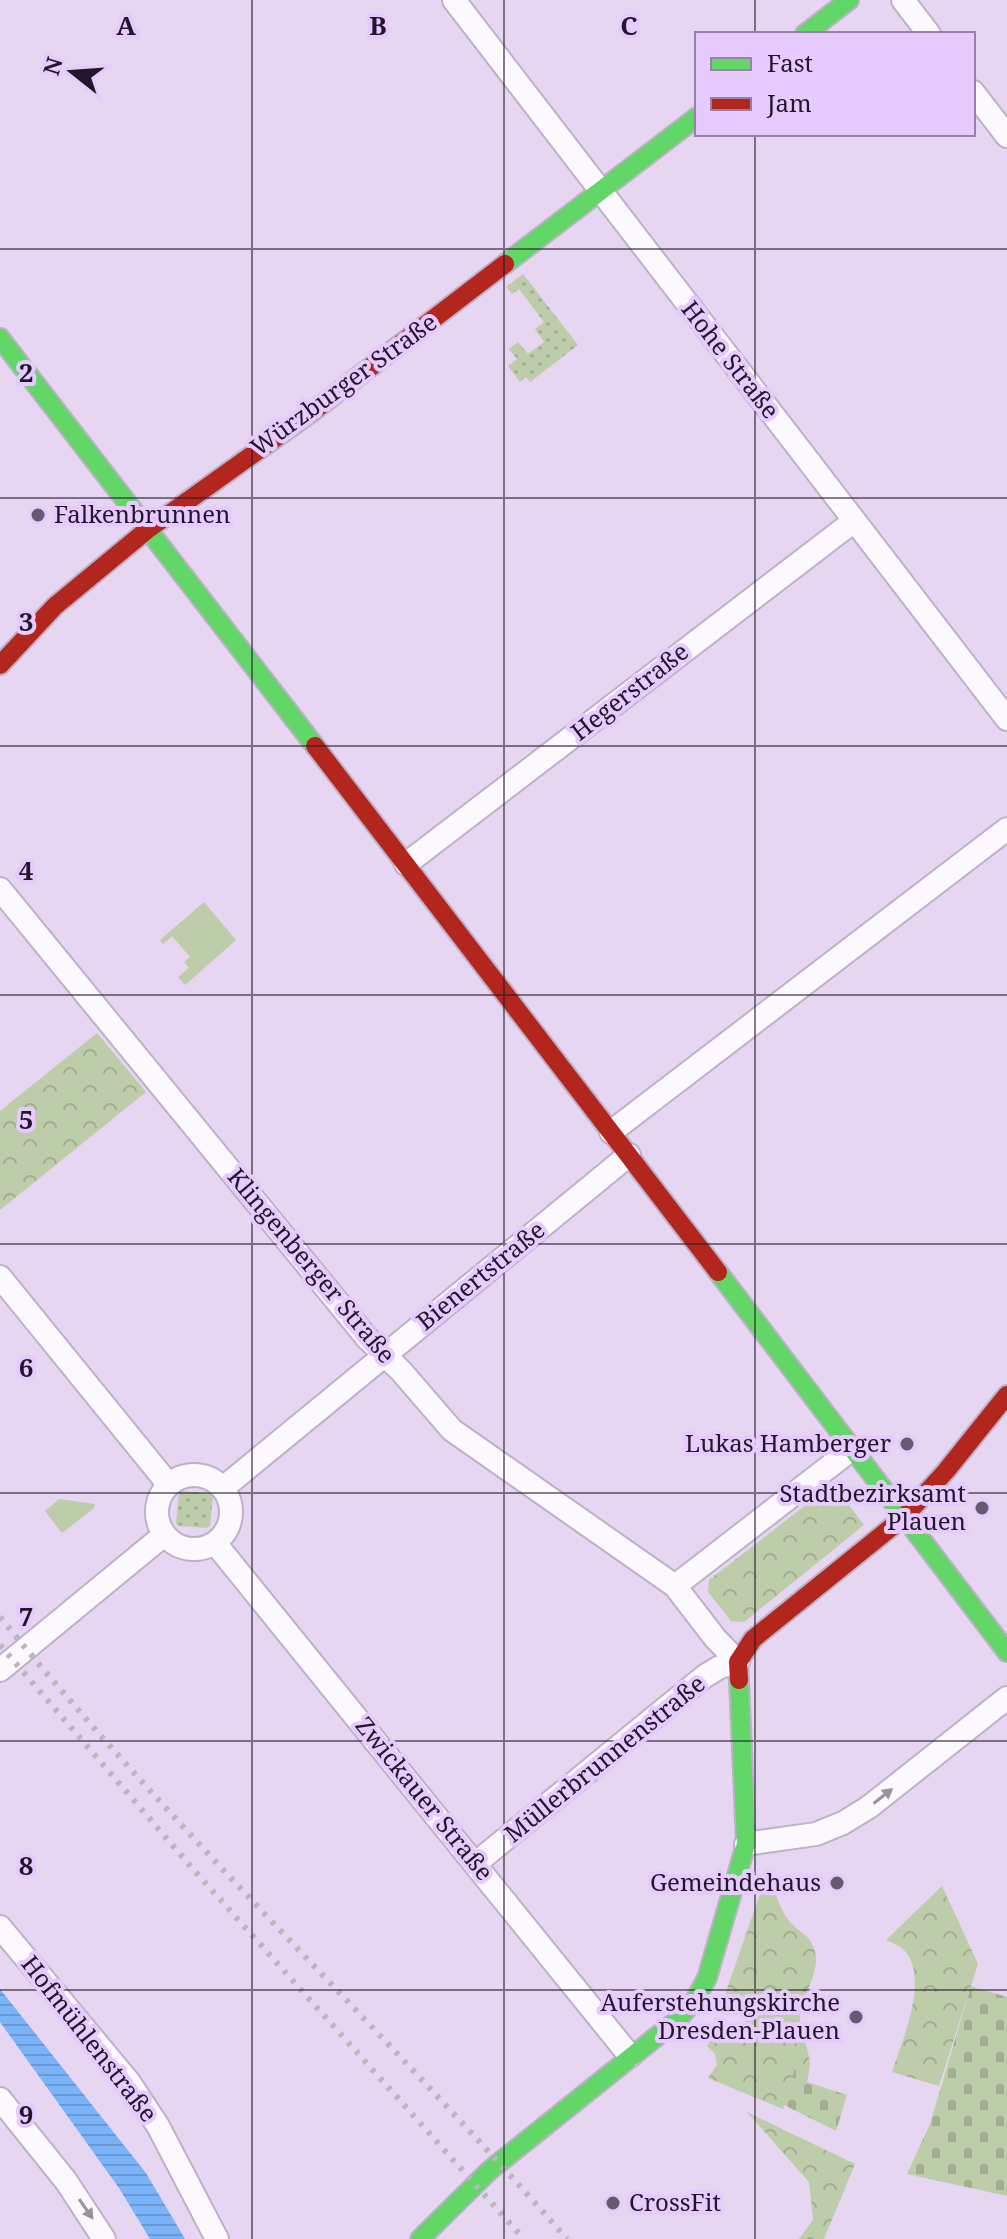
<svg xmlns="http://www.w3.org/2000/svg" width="1007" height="2239" font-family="'Noto Serif',serif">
<defs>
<pattern id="grass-dots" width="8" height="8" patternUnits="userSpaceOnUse" patternTransform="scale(2)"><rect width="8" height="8" fill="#bdcca9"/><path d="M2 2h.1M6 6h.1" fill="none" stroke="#a2ae92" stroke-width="1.8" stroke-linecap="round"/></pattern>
<pattern id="forest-crowns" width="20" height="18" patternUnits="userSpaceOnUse" patternTransform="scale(2)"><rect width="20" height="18" fill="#bdcca9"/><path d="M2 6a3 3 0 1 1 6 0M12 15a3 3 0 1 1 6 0" fill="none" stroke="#a2ae92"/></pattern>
<pattern id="cemetery-stones" width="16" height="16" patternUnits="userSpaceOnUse" patternTransform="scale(2)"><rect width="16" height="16" fill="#bdcca9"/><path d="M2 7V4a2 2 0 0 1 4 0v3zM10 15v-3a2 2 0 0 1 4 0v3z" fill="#a2ae92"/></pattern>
<pattern id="water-rules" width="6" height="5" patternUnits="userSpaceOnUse" patternTransform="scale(2)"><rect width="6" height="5" fill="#7ab3f7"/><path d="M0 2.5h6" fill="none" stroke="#6999d4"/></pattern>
</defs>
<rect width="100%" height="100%" fill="#e6d6f2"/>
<!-- grass -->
<path fill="url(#grass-dots)" d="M523 274 578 345 530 382 526 377 520 382 508 366 517 359 509 349 518 342 528 354 544 342 535 329 544 322 519 289 512 294 506 287Z
M182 1491 211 1494 213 1496 210 1526 207 1528 178 1526 176 1523 179 1493Z"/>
<!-- forest -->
<path fill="url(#forest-crowns)" d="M97 1033 146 1092 0 1210V1111Z
M833 1484 864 1525 744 1622 731 1621 708 1592 709 1580Z
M771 1879C776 1894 780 1912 792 1924 799 1932 809 1935 813 1946 824 1970 801 1994 800 2018 800 2036 813 2055 809 2072L795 2069 783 2109 708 2078 717 2065 715 2054 707 2046 718 2026 724 2025 742 2031 747 2017 728 2011 721 2006 761 1891Z
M942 1886 978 1964 939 2086 892 2072C902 2042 931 1975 903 1949 899 1945 891 1943 886 1940Z
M747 2112 855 2164 824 2239H799L813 2220 809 2182Z"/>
<!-- cemetery -->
<path fill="url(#cemetery-stones)" d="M971 1986 1007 1997V2196L907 2174 930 2124Z
M795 2068 809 2072 807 2082 847 2095 836 2131 784 2105Z"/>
<!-- garden -->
<path fill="#bdcca9" d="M204 902 236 940 185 985 178 977 189 968 184 962 190 957 172 936 163 944 160 940Z
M59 1499 95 1504 94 1508 62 1533 45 1511Z"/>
<!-- water -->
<path fill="url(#water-rules)" d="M0 1989 146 2173 185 2239H150L119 2188 0 2022Z"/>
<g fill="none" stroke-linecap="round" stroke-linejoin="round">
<!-- street casing -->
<g stroke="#bdb1c7" stroke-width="26">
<path id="street" d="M454 0 1007 719
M903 0 929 34
M973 92 1007 136
M406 864 854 521
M0 889 367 1338 401 1371 452 1430 675 1586 715 1638 738 1662 720 1667 705 1676 476 1863
M611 1132 1007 829
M0 1277 169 1485
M157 1512a37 37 0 1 1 74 0a37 37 0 1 1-74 0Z
M223 1488 629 1155
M215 1543 630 2056
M675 1586 852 1449
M0 1670 164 1535
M746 1844 816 1834 843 1823 869 1807 1007 1698
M0 1927 129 2082 158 2126 217 2239
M0 2099 66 2181 104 2239"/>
</g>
<!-- fast casing -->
<g stroke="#bdb1c7" stroke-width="22">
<path id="fast" d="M805 34 849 0
M505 264 697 117
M0 338 315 746
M718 1272 1007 1652
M420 2239 490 2170 676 2021 695 2000 707 1978 746 1844 739 1680"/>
</g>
<!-- jam casing -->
<g stroke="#bdb1c7" stroke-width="22">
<path id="jam" d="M0 665 55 606 147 530 312 412 505 264
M315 746 718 1272
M739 1680 738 1662 753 1639 904 1517 946 1471 1007 1395"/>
</g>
<!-- street -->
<use href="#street" stroke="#fbf9fd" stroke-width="22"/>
<!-- fast -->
<use href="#fast" stroke="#63d668" stroke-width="18"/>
<!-- jam -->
<use href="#jam" stroke="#b3261e" stroke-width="18"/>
<!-- rail -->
<path stroke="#bab6bd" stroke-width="6" stroke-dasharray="4 8" stroke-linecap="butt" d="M0 1617C177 1835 382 2028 567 2239
M0 1645 192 1868 524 2239"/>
</g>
<!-- one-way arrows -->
<defs><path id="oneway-solid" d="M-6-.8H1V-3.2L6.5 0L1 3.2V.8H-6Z" transform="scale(2)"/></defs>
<g fill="#99939e">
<use href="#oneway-solid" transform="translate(883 1796) rotate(-38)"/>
<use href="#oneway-solid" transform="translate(86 2209) rotate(55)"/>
</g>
<!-- grid -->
<path fill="none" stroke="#22172a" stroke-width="2" stroke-opacity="0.55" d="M252 0V2239M504 0V2239M755 0V34M755 134V2239M0 249H1007M0 498H1007M0 746H1007M0 995H1007M0 1244H1007M0 1493H1007M0 1741H1007M0 1990H1007"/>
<!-- markers -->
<g fill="#675a70" stroke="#e7cafe" stroke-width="3">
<circle cx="38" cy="515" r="8"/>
<circle cx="907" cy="1444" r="8"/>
<circle cx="982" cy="1508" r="8"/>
<circle cx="837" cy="1883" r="8"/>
<circle cx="856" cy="2017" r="8"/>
<circle cx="613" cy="2203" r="8"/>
</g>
<g text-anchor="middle" stroke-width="8" stroke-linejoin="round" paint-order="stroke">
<!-- street labels -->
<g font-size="24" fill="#22172a" stroke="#e7cafe">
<text transform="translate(730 360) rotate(52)" y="8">Hohe Straße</text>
<text transform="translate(344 385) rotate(-36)" y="8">Würzburger Straße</text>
<text transform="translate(630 692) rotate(-38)" y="8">Hegerstraße</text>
<text transform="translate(311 1266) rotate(50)" y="8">Klingenberger Straße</text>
<text transform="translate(481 1276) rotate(-39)" y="8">Bienertstraße</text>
<text transform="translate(605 1759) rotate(-39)" y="8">Müllerbrunnenstraße</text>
<text transform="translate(424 1799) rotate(51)" y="8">Zwickauer Straße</text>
<text transform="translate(89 2039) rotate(52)" y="8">Hofmühlenstraße</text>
</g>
<!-- poi labels -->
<g font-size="24" fill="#22172a" stroke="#e7cafe" text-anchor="end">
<text x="54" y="523" text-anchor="start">Falkenbrunnen</text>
<text x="891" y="1452">Lukas Hamberger</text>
<text x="966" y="1502">Stadtbezirksamt<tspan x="966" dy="28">Plauen</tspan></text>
<text x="821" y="1891">Gemeindehaus</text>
<text x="840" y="2011">Auferstehungskirche<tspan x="840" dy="28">Dresden-Plauen</tspan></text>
<text x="629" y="2211" text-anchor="start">CrossFit</text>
</g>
</g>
<g font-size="26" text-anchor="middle" font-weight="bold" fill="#22172a" stroke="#e7cafe" stroke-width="8" stroke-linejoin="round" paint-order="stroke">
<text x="126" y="35">A</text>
<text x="378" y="35">B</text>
<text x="629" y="35">C</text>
<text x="26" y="382">2</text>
<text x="26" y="631">3</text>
<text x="26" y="880">4</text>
<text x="26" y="1129">5</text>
<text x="26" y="1377">6</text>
<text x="26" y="1626">7</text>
<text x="26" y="1875">8</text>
<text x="26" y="2124">9</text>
</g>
<!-- legend -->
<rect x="695" y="32" width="280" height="104" fill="#e7cafe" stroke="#9882a9" stroke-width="2"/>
<rect x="711" y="58" width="40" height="12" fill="#63d668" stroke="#9882a9" stroke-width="2"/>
<text x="767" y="72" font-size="24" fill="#22172a">Fast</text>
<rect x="711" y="98" width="40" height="12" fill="#b3261e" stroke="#9882a9" stroke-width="2"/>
<text x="767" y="112" font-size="24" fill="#22172a">Jam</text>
<!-- north arrow -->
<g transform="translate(72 72) rotate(287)" stroke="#e7cafe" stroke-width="6" paint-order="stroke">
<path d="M0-6L14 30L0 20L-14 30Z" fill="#22172a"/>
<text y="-12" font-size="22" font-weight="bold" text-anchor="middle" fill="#22172a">N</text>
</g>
</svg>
